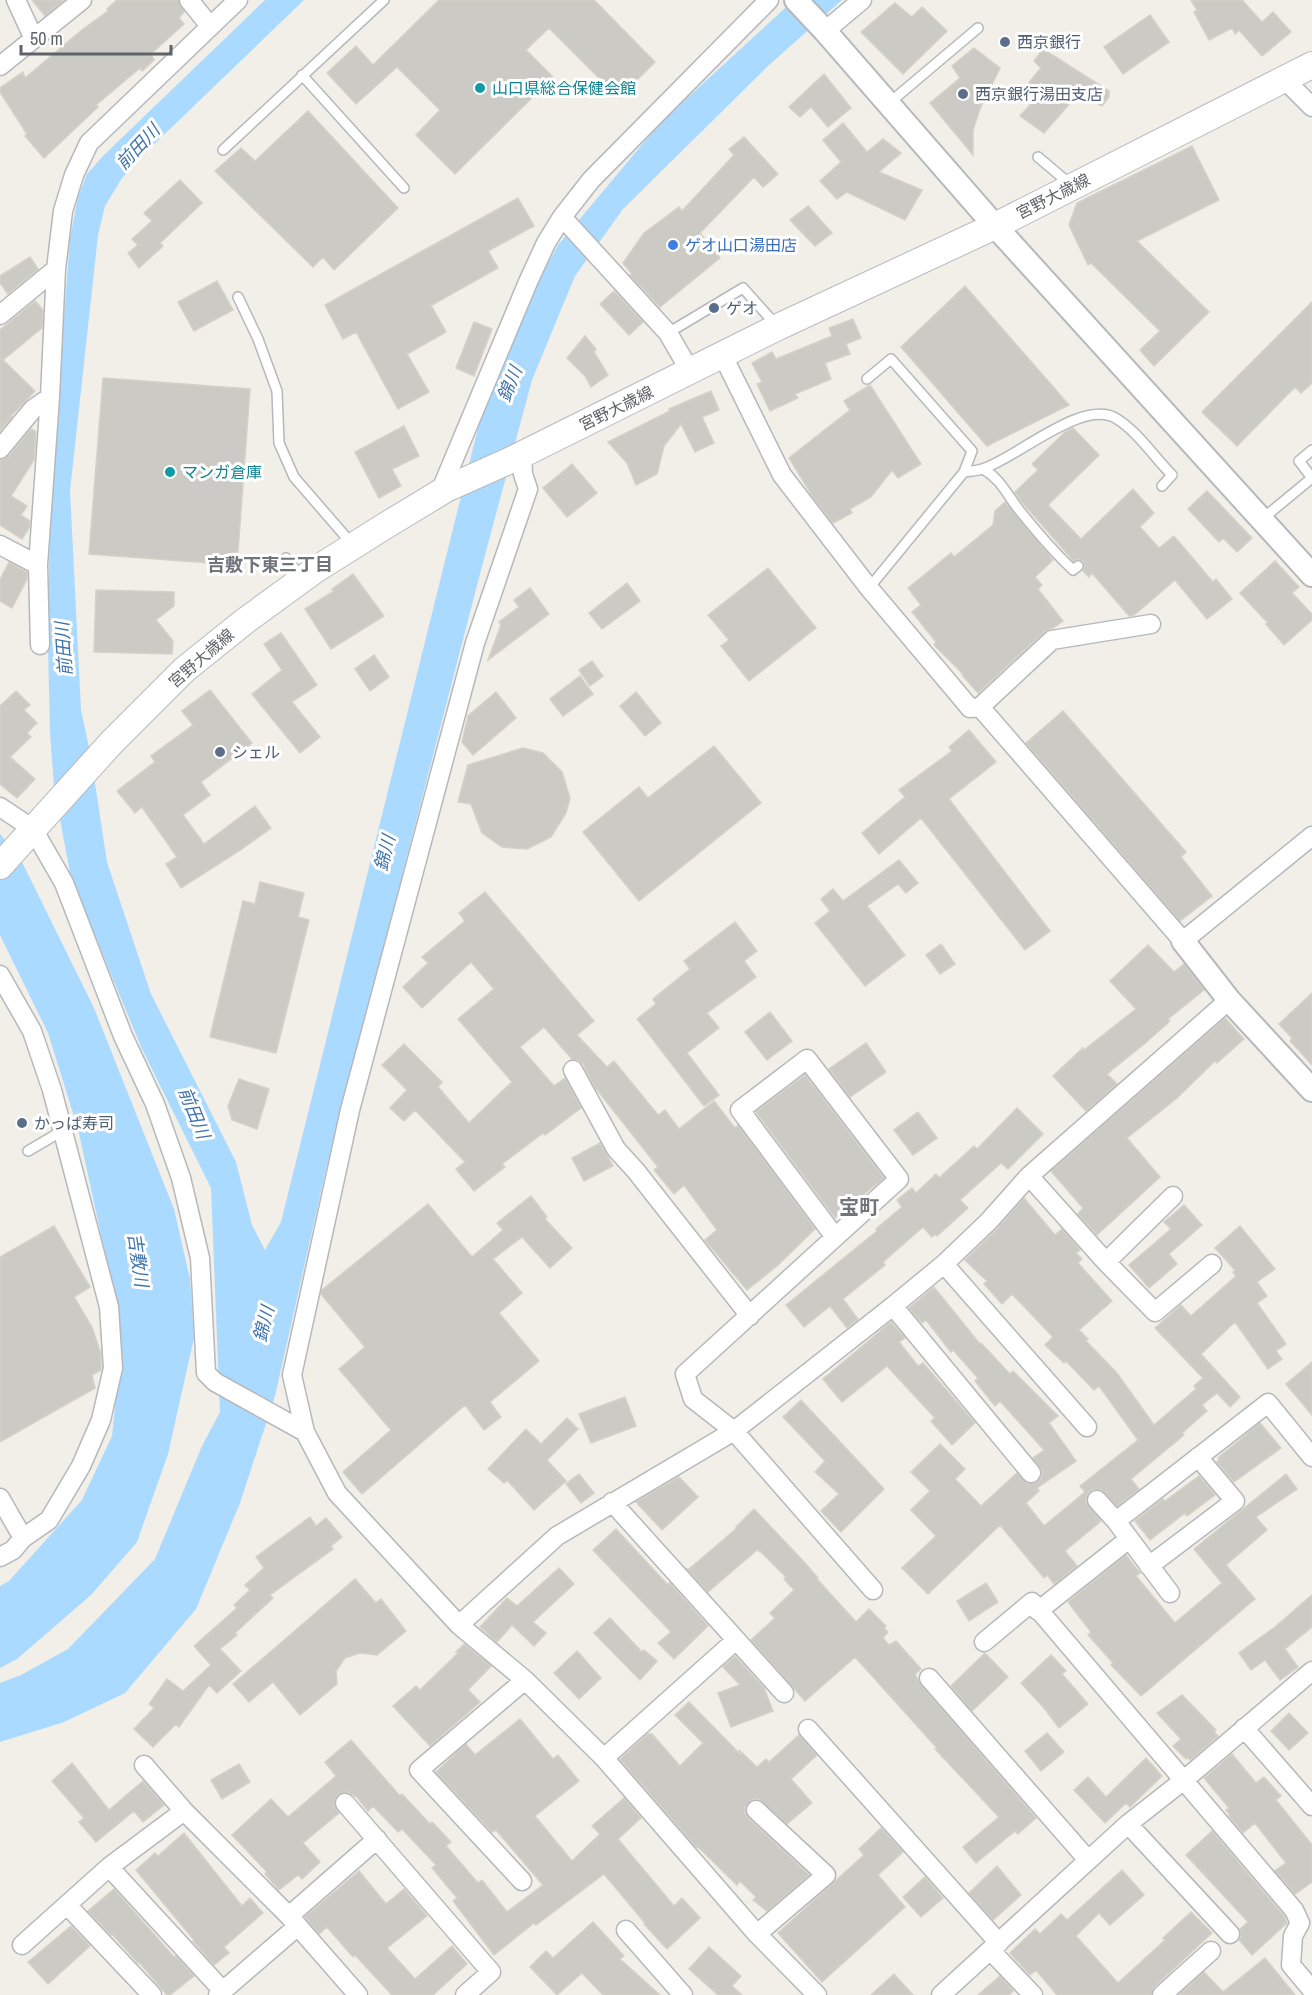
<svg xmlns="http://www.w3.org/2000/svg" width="1312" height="1995" font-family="'Archivo Narrow','Noto Sans JP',sans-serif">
<rect width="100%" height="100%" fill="#f1efe8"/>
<!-- water -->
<path fill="#aadaff" d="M265 0H304L147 151 122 178 105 206 98 235 70 491 81 710 91 757 107 862 151 994 236 1162 252 1225 265 1250 281 1222 480 420 526 304 558 245 661 122 794 0H842L768 66 623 209 575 276 532 380 481 570 327 1165 275 1396 240 1503 196 1609 125 1693 64 1722 0 1742V1683L21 1675 68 1649 155 1559 202 1446 220 1412 211 1188 142 1049 71 878 54 787 50 732 48 647 50 501 70 238 78 197 87 174 104 155Z
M0 834 20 858 94 1008 174 1209 190 1279 194 1338 168 1454 137 1542 91 1595 17 1659 0 1668V1586L9 1581 82 1500 112 1436 118 1378 112 1285 78 1129 48 1033 0 935Z"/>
<!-- building -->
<path fill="#cccac5" stroke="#d6d1c6" stroke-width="1.5" d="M32 0H64L45 16Z
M117 0H178L184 12 179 18 184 24 151 54 154 60 142 71 140 68 96 105 98 107 44 158 25 136 27 134 0 92V88L23 72 25 78 83 29 108 11 107 9Z
M439 0H594L655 62 619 98 549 28 526 50 553 77 455 174 416 135 440 110 397 67 356 104 327 73 356 46 373 65Z
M1191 0H1242L1262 22 1273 12 1291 32 1262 56 1239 30 1235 34 1232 28 1209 40 1194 12 1197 10Z
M895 3 912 17 922 7 947 31 903 74 861 32Z
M1150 15 1169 42 1123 74 1104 47Z
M974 48 1000 68 980 109 973 130V155L930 103 960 78 952 66Z
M1043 49 1109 91V97L1102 106 1079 93 1044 133 1020 116 1038 96 1026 86 1041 68 1034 61Z
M824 74 851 108 828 127 811 107 800 117 789 107Z
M308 111 398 208 334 270 323 257 313 267 215 171 241 148 255 161Z
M843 123 867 152 883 139 901 153 879 172 922 190 905 220 847 192 837 199 820 181 841 162 823 140Z
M744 137 778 174 763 187 754 177 700 233 720 258 660 307 630 275 632 274 623 263 644 233 679 207 682 211 734 155 729 149Z
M1192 146 1219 200 1137 241 1209 312 1154 366 1140 350 1160 331 1091 263 1088 265 1069 225 1077 203Z
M180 180 202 203 160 243 163 246 139 268 128 253 138 245 132 239 152 221 144 213Z
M518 198 534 226 488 251 498 268 430 306 432 307 446 332 407 354 429 392 398 409 356 332 343 339 325 305Z
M808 206 832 233 815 246 790 220Z
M30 257 38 269 8 294 0 283V276Z
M217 281 233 310 194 331 178 302Z
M965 286 1069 405 987 446 901 347Z
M614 291 643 322 629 335 600 304Z
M35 301 43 310 42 328 3 360 35 391 11 416 12 417 0 431V330Z
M1312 302V383L1301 393 1295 387 1237 446 1202 412Z
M853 319 861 338 846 344 850 354 825 363 831 379 795 394 798 398 770 411 757 384 762 382 752 363 772 352 776 359 832 336 829 328Z
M474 322 492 329 474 376 456 368Z
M585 336 596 349 594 352 608 375 591 387 585 376 567 358Z
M103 378 250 389 237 565 89 554Z
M870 385 921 464 898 478 892 470 871 497 850 509 852 513 833 523 813 497 789 458 850 410 844 401Z
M711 391 719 410 702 417 714 443 695 452 681 424 664 446 657 474 636 485 627 463 608 442 670 411 669 409Z
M404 426 419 456 392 469 401 486 379 498 355 452Z
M1073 428 1099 455 1048 505 1081 539 1133 489 1154 513 1140 527 1159 548 1174 536 1213 582 1216 579 1232 599 1207 619 1175 580 1134 615 1129 616 1092 573 1089 577 1083 571 1085 566 1083 561 1078 559 1073 561 1071 558 1021 501 1015 492 1038 470 1032 464 1065 432Z
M31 429 36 432 34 460 11 496 27 506 21 515 30 521 29 528 22 539 0 525V460L9 456Z
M572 464 597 493 567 517 543 488Z
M1207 491 1252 538 1237 552 1223 538 1219 542 1188 509Z
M1005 502 1053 560 1035 577 1042 585 1038 589 1063 621 1053 628 1044 632 978 693 962 675 963 674 934 645 936 642 912 612 921 605 908 588 951 553 954 557 993 525 995 511Z
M1275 561 1299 587 1292 593 1312 614V620L1284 645 1266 624 1268 623 1240 593Z
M9 562 27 572V579L12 608 0 601V580Z
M768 568 816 628 749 681 721 646 729 640 708 615Z
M353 574 384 616 331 649 305 609 334 591 332 589Z
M627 583 640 601 602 629 589 613Z
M530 588 549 614 488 660 501 625 499 622 519 607 514 600Z
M96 590 174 592V606L156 620 173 641 172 654 94 652Z
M281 633 317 685 292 702 320 737 300 753 252 694 282 670 264 644Z
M374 655 389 677 370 691 355 669Z
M592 661 603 676 590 686 579 670Z
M580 676 593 694 563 716 550 699Z
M210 690 252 743 201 782 210 795 183 815 204 844 255 806 271 828 239 851 181 888 166 864 177 857 142 807 135 813 117 791 155 762 151 756 193 725 182 711Z
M16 691 30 705 24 710 37 723 27 733 31 737 10 757 35 779 17 798 0 784V706Z
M496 692 516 718 473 755 462 742 468 716Z
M636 692 661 723 645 736 620 706Z
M1063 711 1186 852 1181 857 1212 896 1180 921 1026 743Z
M969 730 996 762 949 799 1050 931 1025 950 921 818 879 854 862 833 905 797 899 790 952 751 949 747Z
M714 746 761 803 639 901 583 832 639 787 648 798Z
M523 748 543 753 562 772 570 798 566 813 551 837 527 849 502 847 482 833 471 804 458 802 468 765Z
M899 860 918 883 906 893 898 884 867 906 905 955 865 986 815 923 830 911 821 899 833 889 843 901Z
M260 882 304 893 298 917 309 920 276 1053 210 1037 243 901 255 904Z
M485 892 594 1021 577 1035 607 1067 614 1061 658 1115 665 1110 679 1129 714 1101 735 1128 738 1125 815 1229 777 1266 747 1290 705 1240 717 1230 684 1185 674 1194 654 1170 658 1167 594 1086 583 1064 578 1060 572 1059 544 1027 520 1047 554 1086 565 1078 581 1108 545 1135 543 1133 502 1164 505 1167 474 1191 456 1169 465 1162 415 1110 404 1121 390 1108 407 1090 382 1065 404 1044 442 1082 438 1087 469 1123 512 1082 458 1019 494 989 471 962 422 1008 403 987 428 963 422 957 465 921 459 913Z
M735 922 757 951 744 961 756 977 707 1013 719 1028 687 1053 719 1095 704 1106 637 1019 656 1004 653 999 690 969 684 961Z
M941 944 955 964 940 974 926 955Z
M1148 945 1174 972 1184 964 1204 990 1168 1019 1170 1021 1143 1045 1107 1074 1117 1084 1086 1111 1053 1076 1083 1048 1084 1050 1136 1009 1110 981Z
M1312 993V1065L1290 1041 1292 1038 1279 1024Z
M770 1012 792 1041 767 1060 745 1032Z
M1225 1018 1244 1039 1217 1063 1215 1061 1177 1098 1127 1138 1160 1177 1097 1235 1078 1214 1083 1208 1051 1171Z
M866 1043 886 1072 850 1097 829 1069Z
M805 1075 884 1178 835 1218 756 1112Z
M239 1079 269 1089 257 1129 232 1120 228 1106Z
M1017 1108 1043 1134 1008 1169 1001 1163 960 1200 968 1208 937 1236 935 1234 932 1237 923 1227 883 1262 885 1265 843 1299 858 1319 847 1328 830 1306 804 1327 786 1305 877 1231 876 1229 902 1207 897 1200 912 1188 916 1193 936 1174 939 1178 974 1146 977 1149Z
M918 1112 937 1138 913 1155 894 1130Z
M600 1143 613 1166 584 1181 572 1158Z
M531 1196 547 1217 545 1219 572 1248 550 1268 522 1237 493 1259 522 1293 499 1313 539 1361 490 1402 501 1417 484 1430 465 1405 362 1494 343 1472 391 1430 339 1369 365 1347 321 1294 322 1290 428 1204 472 1257 503 1230 497 1223Z
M1024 1198 1055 1235 1062 1229 1080 1250 1076 1253 1082 1259 1078 1263 1112 1301 1079 1330 1088 1339 1086 1341 1117 1373 1154 1425 1196 1389 1194 1386 1203 1378 1155 1328 1181 1305 1191 1316 1236 1276 1233 1272 1235 1270 1215 1248 1240 1226 1275 1269 1257 1282 1267 1296 1257 1303 1286 1344 1276 1351 1282 1359 1268 1369 1235 1322 1201 1354 1240 1397 1230 1407 1217 1393 1202 1405 1207 1411 1182 1433 1184 1435 1131 1479 1139 1489 1117 1506 1101 1490 1094 1489 1089 1492 1086 1497V1503L1101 1521 1065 1551 1077 1566 1054 1584 1047 1575 1044 1578 1000 1525 928 1594 902 1568 936 1536 911 1510 930 1491 911 1472 940 1444 965 1469 955 1479 981 1506 1017 1473 1028 1484 1039 1481 1042 1476V1471L1033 1458 1044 1450 1000 1401 995 1406 975 1381 978 1378 953 1350 951 1352 926 1320 922 1323 909 1308 934 1287 980 1344 981 1343 1010 1374 1013 1371 1058 1416 1049 1423 1076 1461 1037 1488 1039 1491 1026 1503 1044 1526 1085 1492 1080 1486 1138 1440 1099 1386 1094 1390 1066 1361 1064 1363 1045 1345 1053 1337 1012 1294 1002 1304 984 1284 987 1281 965 1260 997 1229Z
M1184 1205 1202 1225 1169 1254 1177 1264 1149 1288 1129 1265 1171 1229 1164 1222Z
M54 1226 90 1287 74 1297 92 1327 101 1354V1370L92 1375 95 1388 0 1442V1257Z
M891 1322 905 1338 899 1342 918 1366 923 1363 975 1423 952 1445 931 1421 935 1418 887 1366 842 1402 823 1379Z
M1312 1362V1415L1286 1384Z
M625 1397 636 1426 591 1443 579 1414Z
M801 1400 884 1489 841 1532 821 1511 839 1494 815 1472 825 1461 783 1417Z
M567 1418 578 1429 547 1460 566 1481 534 1510 507 1480 504 1483 488 1469 526 1429 541 1444Z
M1260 1423 1281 1448 1234 1482 1217 1462 1219 1460 1218 1458Z
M579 1474 594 1493 581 1503 566 1484Z
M1286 1474 1297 1489 1256 1517 1267 1530 1226 1565 1255 1599 1141 1696 1111 1665 1113 1663 1088 1635 1091 1632 1068 1602 1126 1555 1140 1573 1136 1576 1175 1623 1222 1583 1194 1549Z
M1199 1476 1215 1495 1187 1516 1185 1513 1150 1540 1135 1521 1163 1499 1165 1501Z
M679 1477 698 1497 662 1530 636 1502Z
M754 1509 806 1564 818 1578 817 1579 856 1622 869 1609 886 1626 884 1628 888 1632 883 1638 889 1645 896 1641 921 1669 915 1674 921 1685 1036 1818 1018 1834 1015 1831 976 1863 963 1847 999 1817 935 1749 937 1748 855 1657 805 1701 751 1640 775 1618 770 1613 794 1590 784 1579 786 1577 761 1552 757 1550 708 1592 687 1569H689L737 1528 736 1527Z
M310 1517 316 1526 326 1518 342 1537 331 1546 333 1549 270 1595 273 1598 235 1633 237 1635 220 1649 241 1671 217 1693 209 1685 179 1727 176 1724 153 1747 134 1729 154 1708 149 1704 167 1679 183 1691 211 1665 194 1646 237 1608 234 1605 250 1590 245 1585 264 1568 256 1557Z
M616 1529 667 1584 670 1583 708 1626 674 1659 658 1643 671 1632 593 1550Z
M559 1568 574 1584 533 1622 546 1633 534 1646 512 1625 497 1642 480 1627 507 1598 517 1606Z
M355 1579 376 1603 381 1599 406 1631 377 1655 360 1653 345 1658 336 1671 337 1684 300 1715 273 1682 249 1702 233 1684Z
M986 1583 998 1602 969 1621 957 1601Z
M1312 1595V1627L1285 1649 1298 1667 1280 1680 1265 1660 1251 1670 1239 1653 1275 1627Z
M610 1618 642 1652 644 1650 657 1661 640 1680 594 1633Z
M464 1644 491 1666 468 1690 480 1702 430 1746 393 1706 416 1686 420 1690 458 1653 456 1652Z
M577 1651 601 1678 579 1699 554 1673Z
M985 1653 1008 1677 972 1711 951 1686Z
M1051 1655 1066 1671 1062 1674 1088 1704 1059 1728 1044 1708 1021 1683Z
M735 1656 764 1688 773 1711 731 1727 718 1693 740 1685 723 1667Z
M1182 1695 1216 1730 1214 1732 1218 1736 1190 1760 1187 1757 1186 1759 1173 1746 1181 1739 1157 1713Z
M689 1702 741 1755 739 1750 757 1767 766 1759 769 1762 799 1735 817 1755 791 1779 812 1803 787 1824 759 1799H752L745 1807V1813L748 1818 809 1875 767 1911 753 1900 756 1897 740 1881 737 1885 697 1846 696 1847 620 1759 648 1734H652L680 1766 703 1743 675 1715Z
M1289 1713 1308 1733 1289 1750 1271 1731Z
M520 1719 553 1759 558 1755 579 1781 535 1816 572 1861 600 1834 592 1826 624 1798 641 1818 618 1839 674 1906 682 1898 700 1918 667 1949 644 1924 645 1923 604 1874 536 1925 534 1923 494 1955 453 1901 457 1898 432 1868 436 1865 402 1829 398 1832 373 1806 368 1811 357 1797 348 1792 338 1794 335 1799 334 1806 339 1813 303 1843 320 1862 302 1879 298 1875 279 1890 265 1874 267 1872 232 1835 271 1799 288 1817 336 1776 325 1762 351 1740 400 1796 402 1794 430 1824 432 1822 451 1842 446 1846 478 1883 482 1880 507 1912 543 1885 496 1830 492 1832 436 1772 466 1744 475 1755Z
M1047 1733 1064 1752 1041 1771 1025 1751Z
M1232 1754 1256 1783 1264 1777 1281 1796 1276 1800 1312 1845V1882L1295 1894 1275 1871 1286 1863 1255 1823 1243 1833 1229 1816 1230 1815 1226 1810 1229 1808 1204 1778Z
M1146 1758 1162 1776 1130 1807 1126 1803 1105 1823 1074 1790 1088 1777 1106 1797Z
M72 1763 109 1810 143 1781 164 1805 143 1822 134 1811 96 1842 79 1822 84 1818 52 1781Z
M239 1764 250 1782 222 1799 211 1780Z
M881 1828 903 1852 878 1875 905 1907 822 1982 778 1933 864 1855 859 1849Z
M1212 1831 1284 1916 1287 1923 1252 1955 1239 1940 1241 1937 1240 1929 1248 1922 1186 1855Z
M184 1833 242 1906 250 1898 263 1913 224 1947 229 1953 214 1965 193 1941 194 1940 136 1870 155 1853 158 1856Z
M997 1866 1021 1895 993 1920 969 1893Z
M1122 1870 1144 1895 1110 1925 1099 1913 1076 1936 1118 1983 1165 1940 1163 1938 1191 1912 1212 1933 1154 1987 1151 1995H1057L1036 1970 1030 1975 1010 1953 1035 1929 1040 1934 1061 1914 1067 1920Z
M359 1871 386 1904 404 1889 427 1916 387 1948 415 1979 452 1946 467 1964 433 1995H392L355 1955 353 1957 327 1927 319 1934 305 1917Z
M925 1877 943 1898 921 1917 903 1897Z
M114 1889 174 1957 176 1956 194 1976 170 1995H167L139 1962 138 1963 112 1934 111 1935 88 1911Z
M593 1922 624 1956 620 1959 660 1995H603L582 1973 557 1995 530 1967 546 1951 553 1958Z
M71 1926 90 1946 48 1984 28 1962Z
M709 1947 741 1976 732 1986 742 1995H718L689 1969Z
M1265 1958 1295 1995H1179L1204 1972 1223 1992Z
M894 1974 913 1995H871Z
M1000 1976 1013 1991 1009 1995H978Z"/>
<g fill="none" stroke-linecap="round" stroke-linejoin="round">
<!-- service casing -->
<g stroke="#b5b8bc" stroke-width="12">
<path id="service" d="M302 75 404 188
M888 104 978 28
M223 150 384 0
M1038 157 1071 185
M238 297 258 339 277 391 279 443 294 477 352 544
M668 333 743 288 777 326
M867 379 891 359 972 451 964 472
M1312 450 1299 461 1312 478
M983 469C1001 479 1007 495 1020 511 1036 531 1054 552 1073 570L1078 566
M1261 520 1312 478
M286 558 301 577
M869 588 964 472C970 471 977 471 982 469 1016 459 1083 397 1117 419 1138 432 1154 457 1172 475L1162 486
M28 1151 62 1131"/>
</g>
<!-- minor casing -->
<g stroke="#b5b8bc" stroke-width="21">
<path id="minor" d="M16 0 34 39
M189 0 210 26
M825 31 862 0
M0 66 82 0
M1284 79 1312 107
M562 217 668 333 690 371
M0 315 56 269
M722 354 782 475 869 588 970 708 980 707 1183 941 1312 836
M0 449 33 409 50 397
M522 454 523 474 528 489 475 643 350 1110 292 1375 305 1432 337 1493 459 1625 525 1680 604 1758 757 1934 817 1995
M440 492 528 282 546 243 562 217 591 180 769 0
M0 545 38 565 50 397 56 269 63 211 74 175 89 143 238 0
M38 565 40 645
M980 707 1052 640 1151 624
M0 807 33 829 64 883 123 1036 155 1104 181 1178 200 1258 206 1373 215 1382 305 1432
M0 975 32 1031 52 1090 109 1307 113 1368 101 1420 81 1466 49 1520 23 1538 13 1550 0 1557
M573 1070 616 1149 636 1171 750 1316
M1029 1176 1106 1262 1155 1312 1212 1264
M835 1237 740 1110 807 1059 899 1179 685 1374 693 1399 734 1431 873 1590
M1106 1262 1173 1196
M944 1264 1087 1427
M893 1306 1031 1473
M0 1498 23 1538
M1097 1500 1116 1521 1170 1593
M612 1502 784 1693
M1116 1521 1268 1403 1312 1457
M1149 1566 1235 1501 1198 1457
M1038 1611 1129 1539
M459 1625 557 1536 734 1431 893 1306 944 1264 989 1221 1029 1176 1229 1000
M984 1642 1032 1602 1294 1910 1300 1923 1293 1936 1291 1965 1312 1990
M929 1678 1088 1860
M1244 1728 1312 1806
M808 1729 999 1943
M604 1758 736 1640
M144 1765 184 1811 289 1916 358 1995
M345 1803 491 1972 465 1995
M756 1810 826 1875 757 1934
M1128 1824 1230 1934
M109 1867 223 1991
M522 1881 419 1770 525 1680
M67 1905 152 1995
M289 1916 377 1839
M626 1930 683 1995
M22 1945 109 1867 184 1811
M991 1951 1033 1995
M218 1995 298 1926
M941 1995 1128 1824 1184 1780 1312 1671
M1162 1995 1211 1951"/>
</g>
<!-- tertiary casing -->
<g stroke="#b5b8bc" stroke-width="26">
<path id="tertiary" d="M796 0 825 31 995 226 1312 575
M1183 941 1229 1000 1312 1090"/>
</g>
<!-- secondary casing -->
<g stroke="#b6babf" stroke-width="28">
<path id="secondary" d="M0 866 112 742 184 670 245 621 315 570 385 526 446 489 513 459 778 327 995 226 1312 65"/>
</g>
<!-- service -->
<use href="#service" stroke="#fff" stroke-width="9"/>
<!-- minor -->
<use href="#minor" stroke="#fff" stroke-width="18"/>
<!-- tertiary -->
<use href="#tertiary" stroke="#fff" stroke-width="22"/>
<!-- secondary -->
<use href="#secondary" stroke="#fff" stroke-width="26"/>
</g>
<!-- markers -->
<g fill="#5c6f8a" stroke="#fff" stroke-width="2">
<circle cx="1005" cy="42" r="6"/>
<circle cx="963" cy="94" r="6"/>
<circle cx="714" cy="308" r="6"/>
<circle cx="220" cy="752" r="6"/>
<circle cx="22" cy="1123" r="6"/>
</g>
<g fill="#0f9aa8" stroke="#fff" stroke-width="2">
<circle cx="480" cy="88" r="6"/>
<circle cx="170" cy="472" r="6"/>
</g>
<circle fill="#3f7fe0" stroke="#fff" stroke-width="2" cx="673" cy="245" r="6"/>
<g text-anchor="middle" stroke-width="6" stroke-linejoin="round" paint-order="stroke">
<!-- service labels -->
<g font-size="16" fill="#4e5e75" stroke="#fff" text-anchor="start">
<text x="1017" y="48">西京銀行</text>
<text x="975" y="100">西京銀行湯田支店</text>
<text x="726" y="314">ゲオ</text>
<text x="232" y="758">シェル</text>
<text x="34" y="1129">かっぱ寿司</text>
</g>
<!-- culture labels -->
<g font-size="16" fill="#0d838f" stroke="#fff" text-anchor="start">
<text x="492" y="94">山口県総合保健会館</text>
<text x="182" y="478">マンガ倉庫</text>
</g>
<!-- street labels -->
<g font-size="16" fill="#5f6368" stroke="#fff">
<text transform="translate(1053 196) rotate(-27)" y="6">宮野大歳線</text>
<text transform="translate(616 408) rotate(-26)" y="6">宮野大歳線</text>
<text transform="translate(201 658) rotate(-41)" y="6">宮野大歳線</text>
</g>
<!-- shop labels -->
<g font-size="16" fill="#366cbe" stroke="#fff" text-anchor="start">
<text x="685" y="251">ゲオ山口湯田店</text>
</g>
<!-- water labels -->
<g font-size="18" font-style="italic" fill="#4174aa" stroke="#fff">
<text transform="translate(138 147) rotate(-47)" y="6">前田川</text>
<text transform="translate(510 384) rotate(-68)" y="6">錦川</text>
<text transform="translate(64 649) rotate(-94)" y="6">前田川</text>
<text transform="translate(385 853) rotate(-76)" y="6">錦川</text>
<text transform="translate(194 1113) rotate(68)" y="6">前田川</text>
<text transform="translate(138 1260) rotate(82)" y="6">吉敷川</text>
<text transform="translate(264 1324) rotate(-76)" y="6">錦川</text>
</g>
<!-- neighbourhood labels -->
<g font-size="18" font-weight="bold" fill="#70757a" stroke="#fff">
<text x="270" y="571">吉敷下東三丁目</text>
</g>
<!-- quarter labels -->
<g font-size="20" font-weight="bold" fill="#70757a" stroke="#fff">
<text x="859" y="1214">宝町</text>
</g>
</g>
<!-- scale -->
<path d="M21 45v9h150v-9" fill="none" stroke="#5f6368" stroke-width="3"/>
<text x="30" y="45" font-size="18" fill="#5f6368" stroke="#ffffff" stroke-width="4.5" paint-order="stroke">50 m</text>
</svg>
